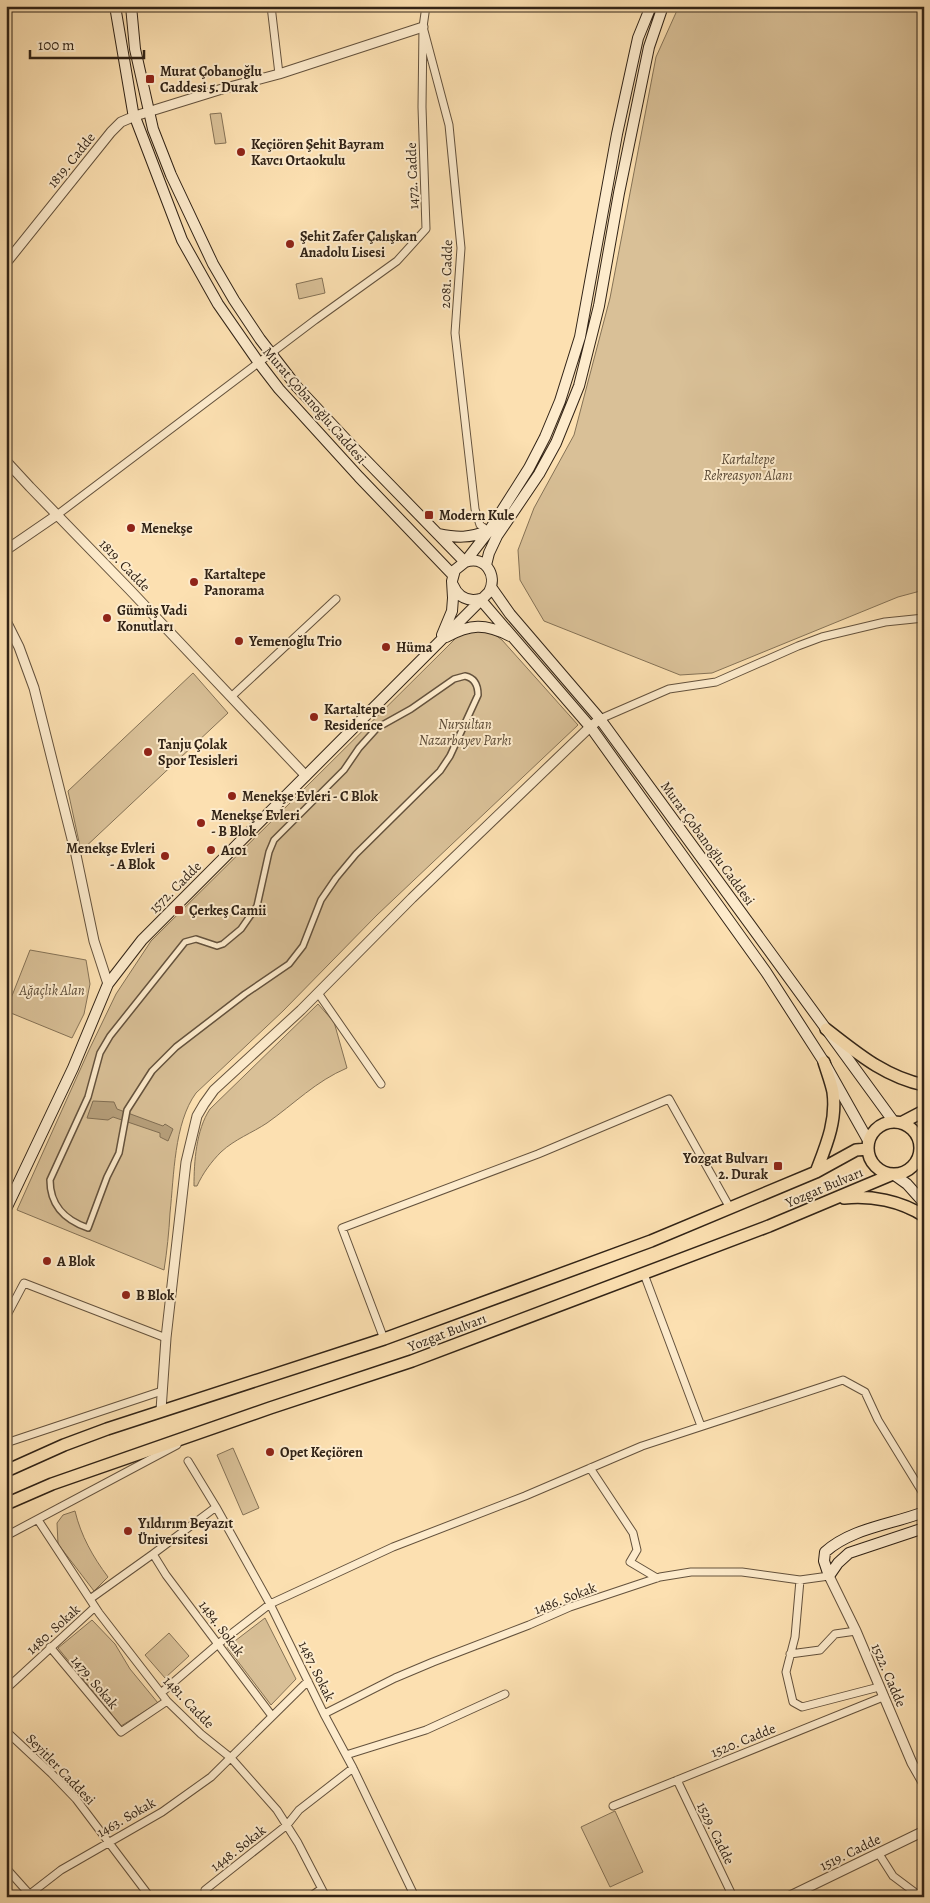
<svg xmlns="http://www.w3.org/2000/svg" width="930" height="1903" font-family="Alegreya,serif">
<rect width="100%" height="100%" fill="#fce0b1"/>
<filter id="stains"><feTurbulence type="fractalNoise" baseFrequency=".004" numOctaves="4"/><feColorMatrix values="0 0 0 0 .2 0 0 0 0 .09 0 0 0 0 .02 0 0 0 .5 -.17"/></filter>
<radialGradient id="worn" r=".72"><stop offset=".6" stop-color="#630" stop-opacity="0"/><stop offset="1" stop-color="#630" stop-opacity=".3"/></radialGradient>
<!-- green -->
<path fill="#d9c097" stroke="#857256" d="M679 6H924V590L898 597 712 673 680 675 544 621 520 580 518 550 534 508 574 435 610 298 656 57Z
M221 113 226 143 215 144 210 114Z
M322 278 325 293 299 299 296 284Z
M477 630 491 632 502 640 578 725 377 915 283 1011 196 1093C174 1123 174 1176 170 1213 169 1232 167 1251 164 1270L17 1210 89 1050 116 994 151 941 452 642 458 636Z
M193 673 228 713 81 851 68 791Z
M30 950 86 960 90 984 84 1014 72 1038 6 1011Z
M318 1004 334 1022 347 1068C316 1081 294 1104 267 1123 252 1133 235 1139 221 1152 211 1162 203 1173 197 1186H194C194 1162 196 1130 210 1109Z
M233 1448 259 1508 243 1515 217 1455Z
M75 1511C81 1536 93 1557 108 1577L94 1591 58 1544 57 1523 63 1515Z
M265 1618 296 1679 271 1705 227 1647Z
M92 1620 115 1644 130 1669 158 1703 121 1726 58 1648Z
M169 1633 189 1656 165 1678 145 1655Z
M615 1811 643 1872 610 1887 581 1827Z"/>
<!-- water -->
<path fill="#b7a07c" stroke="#816e53" d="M93 1101 114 1102 117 1109 163 1126 165 1124 173 1129 168 1141 160 1137V1133L113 1117 108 1120 87 1118Z"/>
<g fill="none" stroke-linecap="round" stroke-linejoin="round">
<!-- pedestrian casing -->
<g stroke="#64523d" stroke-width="8">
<path id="pedestrian" d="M465 676C475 678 478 686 478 695L450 756 440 771 356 854 336 878 321 900 303 946 289 964 245 994 176 1047 152 1071 127 1110 119 1153 107 1177 88 1228C65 1220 50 1206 50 1180L88 1097 100 1053 110 1036 185 942 196 939 217 946 223 944 241 929 257 906 269 852 274 840 344 770 359 748 377 728 411 709 454 679Z"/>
</g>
<!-- minor casing -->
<g stroke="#64523d" stroke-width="9">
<path id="minor" d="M271 6 279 74
M426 6 423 27 449 125 461 248 455 333 475 509 480 525 490 532
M57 515 315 320 397 261 426 229 422 107 423 27
M231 697 336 599
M600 719 669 689 716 682 798 646 822 637 885 622 924 618
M318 993 381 1084
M644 1274 701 1426
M6 1317 24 1283 166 1338
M384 1339 342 1228 538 1154 669 1099 730 1208
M6 1443 162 1391
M188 1461 216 1507 270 1604 324 1714 353 1768 415 1897
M590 1468 633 1533 637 1550 630 1562 657 1578
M38 1520 99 1613 167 1701 201 1734 231 1758 277 1810 298 1843 326 1897
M6 1536 177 1445
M153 1554 166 1575 272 1716
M800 1580 795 1637 786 1672 793 1702 802 1707 879 1687
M90 1599 153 1554 216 1507
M50 1647 121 1732 167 1701
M790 1654 820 1650 835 1634 856 1631
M6 1689 95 1607
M161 1693 218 1644 270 1604 393 1547 525 1496 642 1446 843 1380 865 1392 878 1420 924 1495
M324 1714 395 1678 433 1662 529 1625 570 1607 660 1577 691 1572H742L800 1580 829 1576
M6 1731 52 1774 76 1799 150 1897
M346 1755 426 1730 505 1694
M677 1780 733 1897
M613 1806 883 1697
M879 1854 893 1876 921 1897
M6 1868 32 1897
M205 1890 287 1825 299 1810 353 1768
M30 1894 61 1870 162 1812 211 1777 308 1681
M310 1897 321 1889"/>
</g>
<!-- tertiary casing -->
<g stroke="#64523d" stroke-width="11">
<path id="tertiary" d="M6 263 111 132 121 122 135 116 222 89 279 74 423 27
M6 461 30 487 129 589 306 776
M6 550 57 515
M6 621 19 647 34 688 76 855 94 941 108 984
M161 1410 166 1338 186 1162 197 1116 204 1104 214 1090 301 1010 412 898 590 727 600 719
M829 1576 856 1631 912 1763 924 1784
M788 1897 924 1831"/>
</g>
<!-- secondary casing -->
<g stroke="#312316" stroke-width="12">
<path id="secondary" d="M115 6 133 112 182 240 218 304 259 363 279 389 359 477 453 575
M131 6 135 49 153 129 171 175 213 264 234 300 260 339 297 387 355 449 465 562
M438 534C458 538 469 538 488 531
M486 565 489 553 497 536 539 474 556 443 579 386 599 306 619 193 649 47 663 6
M453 585C458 597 468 602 480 599
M491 587 510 614 600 719 894 1122
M480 599 592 729 766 972 824 1062 869 1142
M442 635 452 611 453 598 452 581 455 570 465 562 489 531 529 468 545 437 560 401 580 337 617 134 638 38 651 6
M446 637C470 624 485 623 510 636
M917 1161 924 1168
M893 1174 907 1184 924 1203
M6 1209 73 1068 108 984 142 940 489 592C498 575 485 555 465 562
M829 1576 824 1561 825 1552C852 1528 890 1525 924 1512
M829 1576 838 1563 849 1553 924 1528"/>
</g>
<!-- primary casing -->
<g stroke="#312316" stroke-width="14">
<path id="primary" d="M826 1029C857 1053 885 1077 924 1085
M868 1148a26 26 0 1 1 52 0a26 26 0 1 1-52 0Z
M901 1123 924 1111
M816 1172C826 1146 837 1121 833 1092 831 1082 827 1072 824 1062
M844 1198C871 1195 901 1201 924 1216
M6 1471 64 1445 107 1429 384 1339 651 1241 816 1172 856 1150 868 1149
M6 1504 52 1484 270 1408 412 1361 769 1226 893 1174"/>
</g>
<!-- pedestrian -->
<use href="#pedestrian" stroke="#fdebcc" stroke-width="5"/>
<!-- minor -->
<use href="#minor" stroke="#fdebcc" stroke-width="7"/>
<!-- tertiary -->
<use href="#tertiary" stroke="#fdebcc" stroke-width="9"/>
<!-- secondary -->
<use href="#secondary" stroke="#fdebcc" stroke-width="10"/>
<!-- primary -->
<use href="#primary" stroke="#fce0b1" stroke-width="11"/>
</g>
<!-- markers -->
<g fill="#8f2418" stroke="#fdebcc" stroke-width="2">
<rect x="145" y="74" width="10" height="10" rx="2.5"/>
<circle cx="241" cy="152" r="5"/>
<circle cx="290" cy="244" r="5"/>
<rect x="424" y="510" width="10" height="10" rx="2.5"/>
<circle cx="131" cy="528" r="5"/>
<circle cx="194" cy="582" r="5"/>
<circle cx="107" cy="618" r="5"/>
<circle cx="239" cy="641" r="5"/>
<circle cx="386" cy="647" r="5"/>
<circle cx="314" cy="717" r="5"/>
<circle cx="148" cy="752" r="5"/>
<circle cx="232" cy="796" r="5"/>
<circle cx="201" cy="823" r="5"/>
<circle cx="211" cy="850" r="5"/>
<circle cx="165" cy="856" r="5"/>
<rect x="174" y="905" width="10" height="10" rx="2.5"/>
<rect x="773" y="1161" width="10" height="10" rx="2.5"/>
<circle cx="47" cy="1261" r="5"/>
<circle cx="126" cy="1295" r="5"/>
<circle cx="270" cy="1452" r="5"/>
<circle cx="128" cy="1531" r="5"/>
</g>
<g text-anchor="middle" stroke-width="4" stroke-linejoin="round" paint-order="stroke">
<!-- poi labels -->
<g font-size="14" font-weight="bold" fill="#312316" stroke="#fdebcc" text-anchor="start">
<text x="160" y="76">Murat Çobanoğlu<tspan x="160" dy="16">Caddesi 5. Durak</tspan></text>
<text x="251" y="149">Keçiören Şehit Bayram<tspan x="251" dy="16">Kavcı Ortaokulu</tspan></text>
<text x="300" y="241">Şehit Zafer Çalışkan<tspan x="300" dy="16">Anadolu Lisesi</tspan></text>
<text x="439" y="520">Modern Kule</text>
<text x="141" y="533">Menekşe</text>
<text x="204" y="579">Kartaltepe<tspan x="204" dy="16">Panorama</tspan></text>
<text x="117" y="615">Gümüş Vadi<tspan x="117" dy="16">Konutları</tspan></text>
<text x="249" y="646">Yemenoğlu Trio</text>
<text x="396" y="652">Hüma</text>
<text x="324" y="714">Kartaltepe<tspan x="324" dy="16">Residence</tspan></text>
<text x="158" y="749">Tanju Çolak<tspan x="158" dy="16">Spor Tesisleri</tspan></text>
<text x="242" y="801">Menekşe Evleri - C Blok</text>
<text x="211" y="820">Menekşe Evleri<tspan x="211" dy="16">- B Blok</tspan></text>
<text x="155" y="853" text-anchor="end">Menekşe Evleri<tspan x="155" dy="16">- A Blok</tspan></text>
<text x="221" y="855">A101</text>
<text x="189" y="915">Çerkeş Camii</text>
<text x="768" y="1163" text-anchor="end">Yozgat Bulvarı<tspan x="768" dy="16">2. Durak</tspan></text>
<text x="57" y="1266">A Blok</text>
<text x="136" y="1300">B Blok</text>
<text x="280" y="1457">Opet Keçiören</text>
<text x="138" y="1528">Yıldırım Beyazıt<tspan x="138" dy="16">Üniversitesi</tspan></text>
</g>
<!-- street labels -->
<g font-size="14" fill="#312316" stroke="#fdebcc">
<text transform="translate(71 160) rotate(-51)" y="5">1819. Cadde</text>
<text transform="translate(412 176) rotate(-92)" y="5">1472. Cadde</text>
<text transform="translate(446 274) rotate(-88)" y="5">2081. Cadde</text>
<text transform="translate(315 405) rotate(49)" y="5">Murat Çobanoğlu Caddesi</text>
<text transform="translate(125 565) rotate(46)" y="5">1819. Cadde</text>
<text transform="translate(708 843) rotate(54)" y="5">Murat Çobanoğlu Caddesi</text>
<text transform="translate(175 887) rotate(-45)" y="5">1572. Cadde</text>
<text transform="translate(824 1187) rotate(-23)" y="5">Yozgat Bulvarı</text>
<text transform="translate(447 1332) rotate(-21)" y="5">Yozgat Bulvarı</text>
<text transform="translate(565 1598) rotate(-21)" y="5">1486. Sokak</text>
<text transform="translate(222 1628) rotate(53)" y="5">1484. Sokak</text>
<text transform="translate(53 1629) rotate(-42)" y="5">1480. Sokak</text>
<text transform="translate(317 1671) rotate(64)" y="5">1487. Sokak</text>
<text transform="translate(889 1675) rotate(67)" y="5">1522. Cadde</text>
<text transform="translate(95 1682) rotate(50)" y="5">1479. Sokak</text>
<text transform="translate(189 1702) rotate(46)" y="5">1481. Cadde</text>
<text transform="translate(743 1740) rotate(-22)" y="5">1520. Cadde</text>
<text transform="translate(61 1769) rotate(46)" y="5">Seyitler Caddesi</text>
<text transform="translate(126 1817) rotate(-30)" y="5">1463. Sokak</text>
<text transform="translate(716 1833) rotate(64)" y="5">1529. Cadde</text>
<text transform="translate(238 1848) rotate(-38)" y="5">1448. Sokak</text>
<text transform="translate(850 1852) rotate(-26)" y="5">1519. Cadde</text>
</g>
<!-- park labels -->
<g font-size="14" font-style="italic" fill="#5b4a36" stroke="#fdebcc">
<text x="748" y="464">Kartaltepe<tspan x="748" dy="16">Rekreasyon Alanı</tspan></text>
<text x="465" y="729">Nursultan<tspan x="465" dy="16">Nazarbayev Parkı</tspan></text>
<text x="52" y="995">Ağaçlık Alan</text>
</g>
</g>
<!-- margin -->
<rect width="930" height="1903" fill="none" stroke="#fce0b1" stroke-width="25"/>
<rect x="8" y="8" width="915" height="1888" fill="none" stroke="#312316" stroke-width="2.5"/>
<rect x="12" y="12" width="905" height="1878" fill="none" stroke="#312316"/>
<!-- scale -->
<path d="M30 50v8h114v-8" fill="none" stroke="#312316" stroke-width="2.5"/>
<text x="38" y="50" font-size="15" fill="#312316" stroke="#fdebcc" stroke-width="4" paint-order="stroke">100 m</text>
<rect width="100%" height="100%" filter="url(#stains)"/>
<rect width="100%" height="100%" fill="url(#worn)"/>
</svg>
